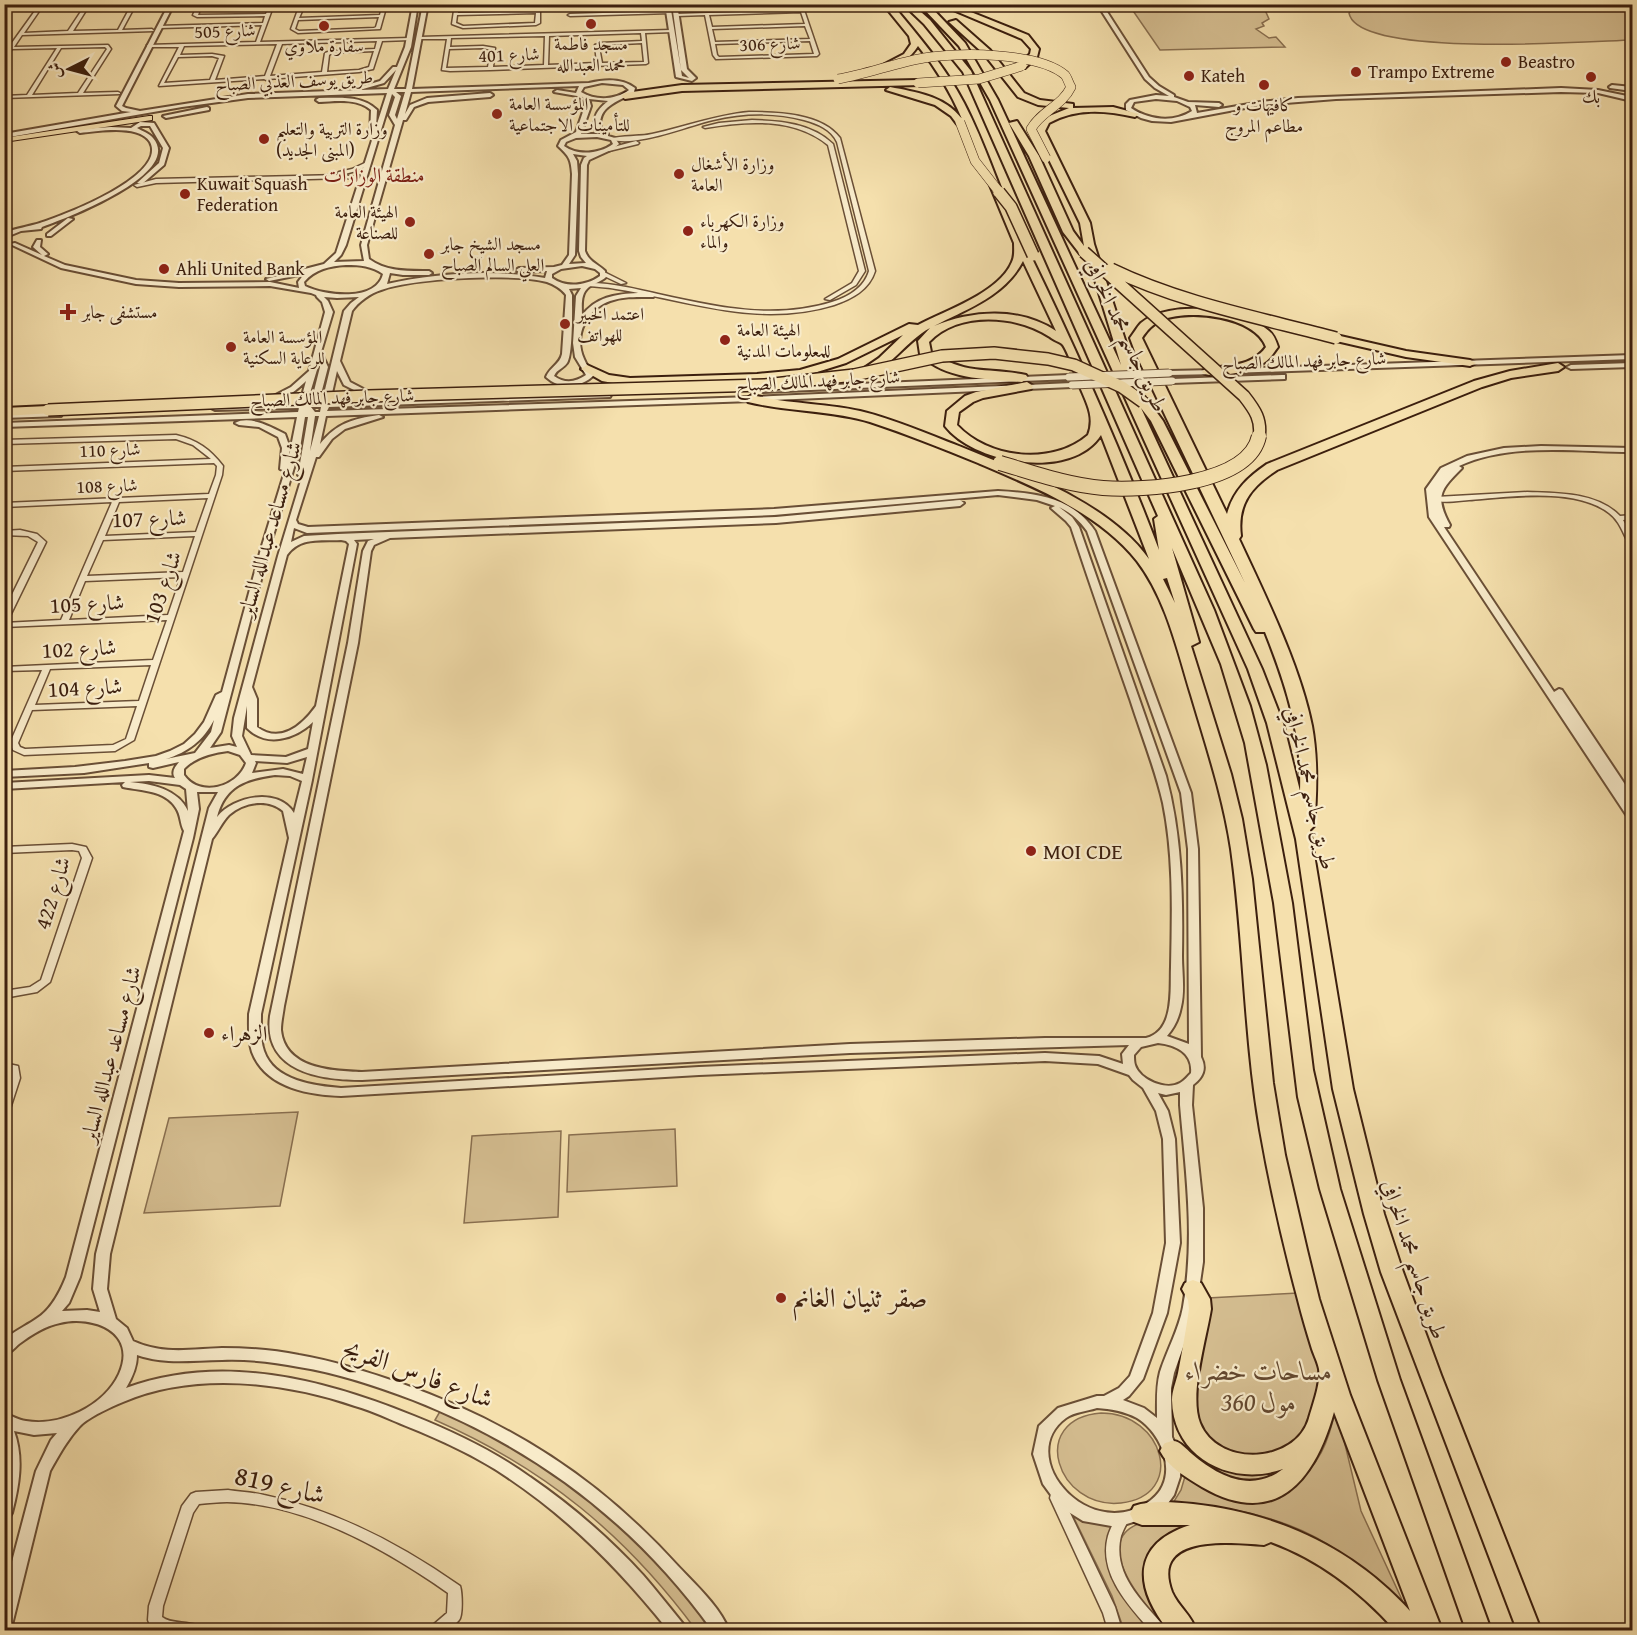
<svg xmlns="http://www.w3.org/2000/svg" width="1637" height="1635" font-family="'Gentium Book Plus',Amiri,serif">
<rect width="100%" height="100%" fill="#f5e0ad"/>
<filter id="stains"><feTurbulence type="fractalNoise" baseFrequency=".00333" numOctaves="4"/><feColorMatrix values="0 0 0 0 .2 0 0 0 0 .09 0 0 0 0 .02 0 0 0 .5 -.17"/></filter>
<radialGradient id="worn" r=".72"><stop offset=".6" stop-color="#630" stop-opacity="0"/><stop offset="1" stop-color="#630" stop-opacity=".3"/></radialGradient>
<!-- green -->
<path fill="#d6bf92" stroke="#896f50" stroke-width="1.5" d="M1360 4 1632 5V40C1591 41 1357 59 1349 13Z
M1129 5H1287L1290 10H1265L1269 19 1262 23 1264 26 1256 29 1269 38 1276 37 1285 47 1160 50Z
M298 1112 280 1206 144 1213 169 1118Z
M675 1129 677 1186 567 1192 569 1135Z
M561 1131 558 1217 464 1223 472 1136Z
M1298 1293 1325 1384 1323 1402 1293 1446 1257 1461 1214 1447 1194 1421 1199 1354 1208 1298Z
M1195 1322 1190 1352 1197 1443 1288 1467C1280 1471 1273 1477 1263 1478 1230 1485 1188 1464 1179 1429 1176 1416 1175 1397 1176 1383 1176 1362 1188 1341 1195 1322Z
M1336 1407 1361 1511 1410 1617C1388 1596 1366 1572 1342 1554 1294 1518 1232 1506 1173 1503L1181 1490 1186 1473 1290 1488C1319 1467 1329 1441 1336 1407Z
M442 1408 491 1431 615 1516 707 1616 716 1630H696C625 1534 544 1468 435 1420Z
M1101 1413C1164 1413 1187 1495 1121 1503 1057 1510 1027 1419 1101 1413Z
M1074 1515 1093 1522 1112 1526C1094 1570 1123 1597 1149 1630H1124L1112 1596 1073 1516Z
M1217 1519 1165 1542 1166 1621 1176 1630H1167C1148 1609 1089 1544 1138 1524 1150 1519 1200 1519 1217 1519Z"/>
<g fill="none" stroke-linecap="round" stroke-linejoin="round">
<!-- minor casing -->
<g stroke="#6a4f36" stroke-width="3">
<path id="minor" d="M40 4H44L24 33 68 31 86 4H90L73 31 118 30 132 4H136L122 30 152 29 154 31 22 35 14 47 108 45 111 49 83 93 118 92 120 93V94L4 98V96L27 95 57 48 12 49 4 59V54ZM105 47 107 49 78 93 32 95 61 48Z
M198 4H202L198 15 266 14 270 4H274L260 42 410 38 412 39 410 40 382 41 373 69 359 72 268 79 266 80 264 79 159 86 179 47H149L147 45 256 42 262 25 160 28 158 26 263 23 265 16 197 17 193 15ZM377 41 375 49 331 51 325 53 322 72 270 76 282 44ZM277 44 265 76 215 80 224 56 212 54 180 55 184 46ZM374 51 369 67 359 70 327 72 329 55 332 53ZM212 56 219 58 210 80 164 83 178 57Z
M333 4H360L303 9 299 18 380 15 383 4H387L380 29 298 33 291 29 299 7ZM379 17 376 27 374 28 299 31 295 29 298 20Z
M455 4H459L458 13 536 11V4H540V23L536 25 463 28 452 24ZM536 13 535 23 463 26 456 23 457 15Z
M574 4H612L569 7 567 6Z
M798 4H802L819 54 817 56 716 59 713 55 705 15 677 16 675 15 677 14 800 10ZM801 12 805 24 712 27 709 15ZM805 26 810 39 715 42 712 29ZM810 41 814 54 719 57 717 55 715 44Z
M669 11 671 13 570 16 568 15 570 14Z
M671 30 673 32 645 33 648 63 646 64 490 70 450 71 442 70 447 39H420L418 38 420 37ZM641 33 642 41 601 43 595 45 597 63 548 65 549 36ZM545 36 544 65 493 67 495 48 483 46 450 47 451 38ZM642 43 644 62 602 63 599 47 602 45ZM483 48 491 50 488 67 446 68 449 49Z
M749 112C777 112 822 113 840 138L875 271C869 290 852 299 834 305 758 328 690 301 616 289 606 287 597 287 588 286V284L590 283C613 283 636 289 658 294 716 307 774 320 832 302 848 297 864 288 869 271L837 142C831 129 818 124 804 120 775 112 742 113 713 120 687 126 635 148 610 139 621 135 640 137 652 134 685 127 715 115 749 112Z
M752 120C781 121 811 123 833 144L865 271 856 285 830 300 825 299 852 283 859 271 828 145C794 117 745 121 705 128L703 127 719 123Z
M636 141 639 143 638 144 609 151 606 149Z
M367 162 370 164 369 165 356 171 341 175 358 177 364 183 361 185 354 179 346 178 156 183 137 187 134 185 156 179 341 175 338 173 339 172 352 169Z
M602 273H606L626 283 621 284 602 275Z
M176 435C197 440 210 449 223 466L222 475 134 740 115 751 24 755 13 750 10 743 42 670 4 671V667L153 660 167 620 4 627V623L61 620 112 502 4 507V503L209 494 216 475 217 466 214 463 4 471V467L211 459 193 445 176 439 4 444V440ZM208 498 196 532 105 536 119 502ZM195 536 183 572 87 576 103 540ZM181 577 168 615 69 620 85 581ZM151 665 139 701 35 705 50 669ZM137 706 126 739 113 745 25 749 20 747 18 743 32 710Z
M1527 492C1557 493 1597 492 1620 516L1632 515V519L1623 520 1632 536V544H1629C1623 533 1619 520 1609 513 1575 487 1509 497 1469 500 1458 501 1441 504 1432 499L1436 497Z
M20 530 37 534 46 542 8 620 4 622V611L38 542 28 536 4 535V531Z
M72 844 86 847 92 858 50 982 37 992 4 998V991L30 987 41 980 82 858 79 851 72 850 4 853V847Z
M4 1063 18 1066 20 1078 9 1112 8 1115 4 1116V1094L10 1078 9 1072 4 1071Z
M228 1490C240 1492 252 1492 264 1495 336 1510 400 1544 460 1586 462 1592 463 1615 459 1620 456 1624 451 1627 447 1630H431L433 1625 447 1613 448 1593C387 1550 304 1503 227 1502 218 1502 209 1503 199 1504L193 1513 163 1606 162 1617C171 1624 185 1621 196 1625L198 1630H158L150 1625 148 1620 149 1606 182 1506 191 1494 196 1492Z
M1056 1492 1061 1494 1115 1607 1122 1630H1108L1103 1613 1050 1498 1051 1494Z
M1122 1513 1127 1515 1129 1519C1126 1525 1123 1530 1121 1536 1112 1573 1141 1600 1163 1625L1165 1630H1150C1128 1605 1098 1573 1108 1536 1110 1529 1114 1522 1117 1515Z"/>
</g>
<!-- tertiary casing -->
<g stroke="#6a4f36" stroke-width="4">
<path id="tertiary" d="M169 4H174L122 106 126 108 140 111 248 94 388 89 396 70 384 83 363 89 360 87 380 81 393 67H397L405 47 413 4H418L411 47 394 89H406L423 4H428L412 89 589 83C605 79 622 78 635 88L634 92C619 102 596 106 601 129L608 134V136L615 138 619 144 613 149 589 160 587 165 585 251C589 262 598 264 605 271L606 277C601 282 594 283 589 287 580 294 582 306 582 316 595 297 616 294 638 293 644 293 651 292 656 295L653 297C639 297 624 296 610 301 587 309 573 335 584 359 586 364 590 370 594 375 581 388 560 390 546 377 550 367 560 364 562 354L566 295C562 289 553 284 547 282 514 273 414 278 381 290 371 293 358 302 352 311L340 361 350 382 375 395 368 397 344 385 337 371 330 402 607 393 611 395 610 397 329 407 327 411 752 397 1072 383 1076 385 1072 387 752 401 326 416 320 444C337 423 352 419 379 415L383 417 345 429 332 439 319 457H316L296 520 298 524 308 527 774 509 998 491C1037 493 1072 497 1095 531L1191 793 1198 849 1201 1057C1207 1069 1203 1077 1193 1085L1192 1105 1203 1208V1262L1196 1310 1174 1373 1171 1388 1172 1437 1178 1450 1181 1464 1180 1477 1174 1495 1166 1506 1153 1516 1117 1527 1083 1521 1059 1506 1043 1484 1033 1454 1039 1426 1058 1408 1097 1396H1104L1119 1388 1130 1376 1153 1313 1166 1243 1163 1139 1156 1111 1143 1088 1133 1080 1129 1075 1098 1064 1045 1061 699 1075 341 1096C308 1095 265 1087 252 1052 248 1040 249 1027 249 1014L289 838 283 811C268 798 244 802 229 815 222 822 218 832 212 839L110 1254 107 1289 116 1319 127 1328 133 1341C164 1355 190 1349 222 1348 248 1348 274 1350 299 1355 334 1361 367 1372 400 1383 512 1423 598 1478 678 1566 696 1585 719 1606 729 1630H712C635 1523 535 1448 413 1400 376 1386 338 1373 299 1367 274 1362 248 1359 222 1360 192 1360 166 1365 137 1355 137 1367 132 1378 126 1388 221 1353 323 1379 414 1416 454 1432 494 1451 530 1477 571 1505 610 1539 643 1575 657 1591 670 1608 684 1625L686 1630H668C622 1572 570 1519 507 1477 476 1456 441 1440 406 1426 389 1419 373 1411 355 1406 284 1382 195 1371 123 1402 111 1407 89 1417 80 1426 67 1440 59 1455 50 1471L12 1625 10 1630H4V1592L36 1471 51 1440 57 1433 34 1435 14 1431C24 1458 19 1486 12 1513L9 1518 4 1520V1413C12 1416 18 1420 26 1421 60 1427 104 1406 119 1374 138 1332 93 1315 60 1323 45 1326 31 1335 19 1344 14 1348 11 1353 4 1355V1340C14 1331 26 1326 36 1319 51 1310 60 1292 66 1277L184 831C180 824 181 815 176 808 165 790 142 791 123 787L122 785 125 782 4 789V783L149 775 175 778C171 772 175 767 179 762L153 768 149 767V763L84 773 4 777V771L75 767 125 761 156 756 170 751 184 744 195 734 204 722 216 695 222 692 261 549 285 471 280 469 282 448 278 437 259 427 239 425 235 423C250 415 271 427 285 434L290 448 289 457 297 417 4 427V423L298 412 299 408 215 410 211 408 215 406 300 403 306 381C297 390 280 404 268 399L291 387 309 371 325 312 322 302 317 297 316 295 311 293 270 286 179 287 136 284 61 268 10 244 15 243 42 255 33 247 37 240H41L40 247 48 254 44 256 65 265 136 280 179 283 270 282 299 288 298 282 304 274 269 281 266 279 324 264 336 253 373 137 370 135 371 110C357 98 336 101 319 102L316 100 319 98C339 98 362 95 377 110L376 127 387 93 248 98 182 107 4 138V134L131 112 122 111 116 106ZM602 83 623 85 629 90C615 100 596 101 581 92L584 87ZM579 86 576 93 557 90 554 92 583 97 585 106 576 132 561 140 558 146C569 156 571 159 572 174L569 255 562 265 554 267 519 268 516 270 519 272 547 271 545 278C494 269 437 273 387 284L390 273 403 275H429L432 273 429 271C408 271 387 272 369 259L367 245 403 120H406L414 107 428 102 490 97 493 95 490 93 427 98 410 105 405 114 411 92ZM396 92H405L397 119 395 115 401 96ZM392 94 395 97 389 115 395 125 361 245 364 261 334 262 341 255 346 245ZM589 99 608 101C598 109 592 117 595 130L601 134H581L591 106ZM597 137 611 140 613 144C599 154 578 156 564 146L566 142 576 138ZM573 154 587 156 584 158 581 165 579 251 581 257 586 263 569 264 575 255 578 174 577 161ZM346 265C360 265 372 266 383 274 376 302 326 296 305 286L304 282C315 269 330 266 346 265ZM582 266 595 269 600 273V276C586 286 566 288 552 278V274L561 269ZM581 288 576 296 573 343 575 357 586 375C576 382 565 384 554 376 557 369 563 369 567 363 573 355 572 308 572 295L569 289ZM324 297 337 298 359 297 351 303 344 311 322 402H319L328 367 321 352 333 312 328 301ZM319 363 320 367 311 403H307ZM311 407H321L320 412H315ZM315 416H319L310 451ZM305 417H308L298 475 302 477 278 556 234 718 232 736 237 747 229 745 210 748 221 732 269 549 300 448ZM998 495 1037 500 1055 506 1051 508 1066 521 1071 527C1090 585 1110 642 1130 699 1141 734 1155 768 1163 803 1174 857 1172 912 1171 967 1170 989 1175 1031 1146 1038H1045L850 1044 362 1072C332 1071 285 1069 281 1030 281 1022 283 1014 284 1006L358 643 371 551 374 545 390 538 776 523 960 506 964 503 960 500 776 517 338 534 304 536 291 542 294 528 307 533 774 515ZM1059 507C1071 513 1079 520 1087 531L1181 793 1188 849 1189 1044 1167 1036C1174 1028 1179 1018 1181 1007 1185 991 1182 972 1182 956 1183 895 1182 836 1166 776L1079 527 1072 517ZM374 539 368 541 363 551 348 643 270 1016C263 1072 321 1080 362 1080L850 1053 1129 1045 1122 1054 1123 1064 1099 1056 1045 1053 699 1067 341 1088C315 1086 274 1081 264 1051 260 1040 261 1026 261 1014L312 780 357 544 354 540ZM341 540 346 541 349 544 316 706C302 726 280 744 257 727V699L252 687 287 555C300 537 320 541 341 540ZM247 706V728C267 748 295 739 313 722L308 749 286 757 251 755 242 736ZM214 720 211 732 195 753 166 759C188 752 203 741 214 720ZM228 751 240 755 246 763C238 787 200 798 184 775V769C195 757 213 753 228 751ZM307 757 303 774 283 769 252 773 256 763 255 761 287 763ZM275 775 290 776 302 781 294 813C278 787 234 796 217 817 225 786 246 779 275 775ZM149 781 180 785 186 789 188 811C178 789 152 784 130 782ZM197 792H218L209 808 96 1254 93 1289 100 1312 87 1310 62 1311 69 1303 80 1277 193 838 199 809ZM1158 1043C1176 1045 1193 1053 1191 1073 1188 1076 1184 1081 1180 1083 1166 1091 1140 1080 1135 1065 1134 1062 1134 1058 1134 1055L1141 1047ZM1180 1092V1105C1186 1175 1195 1237 1183 1307 1179 1329 1167 1350 1160 1372 1156 1387 1157 1402 1157 1418L1144 1408 1123 1400 1129 1396 1143 1379 1167 1313 1180 1243 1175 1139 1168 1111 1158 1093 1166 1095ZM1097 1408C1111 1409 1124 1411 1137 1418 1163 1434 1180 1478 1151 1500 1090 1546 1013 1457 1066 1418 1074 1412 1088 1411 1097 1408Z
M665 4H670L682 76 689 78 681 70 672 4H677L687 69 696 78 692 81 676 77Z
M1097 4H1102L1149 77 1159 86 1174 95V97L1188 102 1219 103 1222 105 1219 107 1195 105 1197 113 1261 102 1298 98 1561 88 1598 90 1632 97V101L1598 93 1561 92 1336 99 1261 105 1171 122 1152 121 1141 118 1126 110V104L1130 100 1156 95 1169 96 1155 88 1145 79ZM1156 99 1177 101 1190 107 1192 111C1173 123 1149 120 1131 108L1134 102Z
M1612 85 1632 87V91L1610 88 1609 87Z
M207 107 209 108V110L166 118 163 116Z
M140 122 154 123 169 148 164 165 142 184 137 183 159 163 163 148 150 126H141L137 128C142 131 149 133 153 138 184 174 65 219 42 227L41 229 21 231 4 238V233C16 228 28 227 40 223 62 216 168 176 150 142 139 124 98 131 80 133L77 131 80 129 111 127 131 128Z
M68 218 73 219 51 236H47V234Z
M1632 355V359L1231 373 1227 371 1231 369Z
M1632 363V367L1571 369 1567 367 1571 365Z
M1215 370H1218V374L1169 375 1165 373 1169 371Z
M1069 375H1072V379L763 392 759 390 763 388Z
M1282 375H1285V379L1172 383 1168 381 1172 379Z
M58 412 62 414 61 416 4 418V414Z
M1541 446 1632 448V452C1578 452 1510 442 1459 466L1462 468C1441 489 1434 496 1450 525L1449 527H1444L1554 692 1559 689 1562 690 1632 795V805H1630L1632 809V819L1627 816 1429 517 1426 489 1441 468 1467 456 1504 448Z"/>
</g>
<!-- primary casing -->
<g stroke="#3c1f0e" stroke-width="2">
<path id="primary" d="M149 116H152V120L4 142V138Z"/>
</g>
<!-- motorway casing -->
<g stroke="#3c1f0e" stroke-width="4">
<path id="motorway" d="M883 4H892C918 36 945 66 964 103 987 147 1001 197 1024 242 1073 342 1119 445 1159 550L1154 519 1158 516 963 72 924 24 903 4H912L930 20 971 71 1214 610 1250 706 1266 765 1292 903 1313 1070 1340 1189 1400 1380 1491 1630H1466L1378 1380 1320 1189 1298 1097 1274 903 1245 743 1221 664 1172 548 1199 642 1191 646 1231 774 1242 819 1252 879 1273 1083 1285 1155 1307 1250 1319 1299 1350 1395 1442 1630H1395C1361 1592 1320 1560 1271 1542L1264 1545C1231 1543 1150 1533 1172 1592 1178 1606 1192 1616 1196 1630H1168C1134 1587 1131 1544 1190 1525H1142L1134 1522 1130 1514 1134 1506C1151 1500 1174 1502 1193 1504 1277 1513 1353 1548 1410 1611L1334 1412C1315 1480 1276 1530 1202 1487 1187 1478 1168 1467 1160 1451L1164 1444C1165 1443 1171 1441 1173 1441 1180 1441 1186 1449 1192 1454 1219 1477 1252 1493 1283 1469 1233 1487 1173 1459 1172 1400 1172 1391 1176 1382 1178 1373 1182 1352 1186 1330 1189 1309L1188 1300 1182 1289 1185 1283 1193 1280 1201 1283 1210 1299 1211 1309C1206 1340 1189 1395 1200 1423 1218 1468 1296 1464 1309 1418 1313 1404 1321 1383 1319 1369 1318 1363 1314 1355 1312 1349 1307 1333 1302 1316 1298 1300 1283 1244 1270 1187 1260 1130 1244 1037 1244 942 1231 849 1223 796 1206 746 1191 695 1177 649 1166 599 1137 561 1098 512 1034 487 978 463 942 448 906 434 870 422 830 410 788 412 748 402L746 399 752 395C788 404 824 403 860 411 894 419 927 434 959 446 1022 472 1108 502 1149 559L1101 435C1072 481 974 464 945 426L947 411 965 396 976 392 1027 382 1033 386 1031 389 983 398 973 402 959 412 957 425C989 459 1052 466 1088 435 1095 417 1087 404 1080 387 1076 378 1068 350 1062 344 1060 342 1053 340 1050 337 1016 315 959 311 929 342L931 352C967 376 988 367 1026 375L1028 378 1022 382C988 379 944 380 920 354L918 341 930 328C906 341 890 369 864 377L858 373 860 371 879 358 903 335 846 363 801 377 757 382 630 386 602 381 581 369 587 365 609 375 630 378 757 374 800 370 838 359 909 324 918 325C946 310 999 293 1012 262 1015 256 1014 249 1014 243L964 123 957 124 951 116 935 105 886 90 890 87C916 92 945 96 962 119 951 93 936 68 918 46 910 59 899 65 885 69L881 66 904 54 911 44 909 36ZM1023 261 1056 331C1019 307 973 310 934 326 967 309 1005 296 1023 261ZM1167 578 1175 603 1163 579Z
M919 4H928L965 43 998 100 1121 365 1087 254H1080L1063 232 1029 156 1009 123 1017 121 1039 156 1073 231 1084 246 1080 223 1035 131 1042 119 1069 108 1038 105 1018 97 984 54 949 22 956 20 990 50 1024 93 1040 100 1073 104V108L1113 107 1139 114 1135 117C1105 110 1076 108 1049 123L1045 131 1090 223 1094 244 1137 377 1135 379 1128 380 1138 401 1147 399 1163 421 1245 583 1136 354 1130 338C1134 333 1137 327 1141 323 1169 299 1243 308 1269 331 1274 335 1276 341 1278 347 1274 352 1271 358 1265 362 1255 370 1212 381 1202 372L1204 370C1226 364 1251 368 1266 347 1255 316 1189 309 1162 320 1153 324 1147 330 1142 338L1227 514C1233 491 1248 477 1267 464L1474 381 1510 371 1558 363 1564 367 1558 371 1511 378 1482 387 1277 470C1251 487 1237 504 1241 536L1239 539C1265 595 1300 665 1312 726 1318 759 1317 793 1314 826L1310 830 1353 1089 1384 1214 1403 1272 1441 1375 1541 1630H1517L1381 1272 1364 1214 1333 1089 1296 839 1267 723 1248 669 990 100 959 46ZM1141 408 1151 421 1254 629 1256 632H1265C1286 685 1302 734 1300 791L1283 723 1262 669Z
M939 4H951L1028 35 1039 49 1037 57 1025 68H1019L1018 66 1030 54 1031 49 1022 39Z
M918 80 922 83 921 85 682 91 625 99 621 96 625 93 682 85Z
M1336 335 1406 351 1470 360 1476 363 1470 366 1406 357 1332 340V336Z
M48 406 54 410 52 413 4 416V408Z"/>
</g>
<!-- minor -->
<use href="#minor" fill="#f8ebca" fill-rule="evenodd"/>
<!-- tertiary -->
<use href="#tertiary" fill="#f8ebca" fill-rule="evenodd"/>
<!-- primary -->
<use href="#primary" fill="#f5e0ad" fill-rule="evenodd"/>
<!-- motorway -->
<use href="#motorway" fill="#f5e0ad" fill-rule="evenodd"/>
<!-- tertiary-bridge casing -->
<g stroke="#6a4f36" stroke-width="9" stroke-linecap="butt">
<path id="tertiary-bridge" d="M1069 377 1169 373
M1072 385 1172 381"/>
</g>
<!-- motorway-bridge-far2 casing -->
<g stroke="#3c1f0e" stroke-width="10" stroke-linecap="butt">
<path id="motorway-bridge-far2" d="M838 79C867 74 895 63 924 58 956 52 1039 52 1065 75 1067 77 1069 84 1071 87 1062 106 1041 111 1031 129L1046 158
M918 83 979 79 1022 66
M960 122 975 161 1000 193"/>
</g>
<!-- motorway-bridge-far1 casing -->
<g stroke="#3c1f0e" stroke-width="14" stroke-linecap="butt">
<path id="motorway-bridge-far1" d="M999 192 1011 207 1033 255
M1084 252 1244 396C1255 410 1262 420 1259 438
M1111 269C1181 303 1261 318 1336 338
M48 410 368 396 765 385 854 375 942 356 994 353 1048 359 1074 365 1122 387 1143 402"/>
</g>
<!-- motorway-bridge casing -->
<g stroke="#3c1f0e" stroke-width="16" stroke-linecap="butt">
<path id="motorway-bridge" d="M1000 463C1034 473 1068 485 1103 488 1143 491 1249 485 1259 436"/>
</g>
<!-- tertiary-bridge -->
<use href="#tertiary-bridge" stroke="#f8ebca" stroke-width="7"/>
<!-- motorway-bridge-far2 -->
<use href="#motorway-bridge-far2" stroke="#f5e0ad" stroke-width="9"/>
<!-- motorway-bridge-far1 -->
<use href="#motorway-bridge-far1" stroke="#f5e0ad" stroke-width="11"/>
<!-- motorway-bridge -->
<use href="#motorway-bridge" stroke="#f5e0ad" stroke-width="14"/>
</g>
<!-- markers -->
<g fill="#8f2418" stroke="#f8ebca" stroke-width="2">
<circle cx="591" cy="24" r="6"/>
<circle cx="324" cy="26" r="6"/>
<circle cx="1506" cy="62" r="6"/>
<circle cx="1356" cy="72" r="6"/>
<circle cx="1189" cy="76" r="6"/>
<circle cx="1591" cy="77" r="6"/>
<circle cx="1264" cy="85" r="6"/>
<circle cx="497" cy="114" r="6"/>
<circle cx="264" cy="139" r="6"/>
<circle cx="679" cy="174" r="6"/>
<circle cx="185" cy="194" r="6"/>
<circle cx="410" cy="222" r="6"/>
<circle cx="688" cy="231" r="6"/>
<circle cx="429" cy="254" r="6"/>
<circle cx="164" cy="269" r="6"/>
<path d="M65 303h6v6h6v6h-6v6h-6v-6h-6v-6h6z"/>
<circle cx="565" cy="324" r="6"/>
<circle cx="725" cy="340" r="6"/>
<circle cx="231" cy="347" r="6"/>
<circle cx="1031" cy="851" r="6"/>
<circle cx="209" cy="1033" r="6"/>
<circle cx="781" cy="1298" r="6"/>
</g>
<g text-anchor="middle" stroke-width="4.5" stroke-linejoin="round" paint-order="stroke">
<!-- far-street labels -->
<g font-size="18" fill="#3c1f0e" stroke="#f8ebca">
<text transform="translate(225 31) rotate(-2)" y="6">شارع 505</text>
<text transform="translate(770 44) rotate(-2)" y="6">شارع 306</text>
<text transform="translate(509 55) rotate(-2)" y="6">شارع 401</text>
<text transform="translate(294 81) rotate(-3)" y="6">طريق يوسف العذبي الصباح</text>
<text transform="translate(1304 361) rotate(-2)" y="6">شارع جابر فهد المالك الصباح</text>
<text transform="translate(818 381) rotate(-3)" y="6">شارع جابر فهد المالك الصباح</text>
<text transform="translate(332 398) rotate(-2)" y="6">شارع جابر فهد المالك الصباح</text>
<text transform="translate(110 450) rotate(-2)" y="6">شارع 110</text>
<text transform="translate(107 486) rotate(-2)" y="6">شارع 108</text>
</g>
<!-- far-poi labels -->
<g font-size="18" fill="#3c1f0e" stroke="#f8ebca" text-anchor="start">
<text x="591" y="50" text-anchor="middle">مسجد فاطمة<tspan x="591" dy="21">محمد العبدالله</tspan></text>
<text x="324" y="52" text-anchor="middle">سفارة ملاوي</text>
<text x="1518" y="68">Beastro</text>
<text x="1368" y="78">Trampo Extreme</text>
<text x="1201" y="82">Kateh</text>
<text x="1591" y="103" text-anchor="middle">بك</text>
<text x="509" y="110">المؤسسة العامة<tspan x="509" dy="21">للتأمينات الاجتماعية</tspan></text>
<text x="1264" y="111" text-anchor="middle">كافيهات و<tspan x="1264" dy="21">مطاعم المروج</tspan></text>
<text x="276" y="135">وزارة التربية والتعليم<tspan x="276" dy="21">(المبنى الجديد)</tspan></text>
<text x="691" y="170">وزارة الأشغال<tspan x="691" dy="21">العامة</tspan></text>
<text x="197" y="190">Kuwait Squash<tspan x="197" dy="21">Federation</tspan></text>
<text x="398" y="218" text-anchor="end">الهيئة العامة<tspan x="398" dy="21">للصناعة</tspan></text>
<text x="700" y="227">وزارة الكهرباء<tspan x="700" dy="21">والماء</tspan></text>
<text x="441" y="250">مسجد الشيخ جابر<tspan x="441" dy="21">العلي السالم الصباح</tspan></text>
<text x="176" y="275">Ahli United Bank</text>
<text x="82" y="318">مستشفى جابر</text>
<text x="577" y="320">اعتمد الخبير<tspan x="577" dy="21">للهواتف</tspan></text>
<text x="737" y="336">الهيئة العامة<tspan x="737" dy="21">للمعلومات المدنية</tspan></text>
<text x="243" y="343">المؤسسة العامة<tspan x="243" dy="21">للرعاية السكنية</tspan></text>
</g>
<!-- far-neighbourhood labels -->
<g font-size="20" fill="#7a1f14" stroke="#f8ebca">
<text x="374" y="182">منطقة الوزارات</text>
</g>
<!-- street labels -->
<g font-size="22" fill="#3c1f0e" stroke="#f8ebca">
<text transform="translate(1127 335) rotate(65)" y="8">طريق جاسم محمد الخرافي</text>
<text transform="translate(149 518) rotate(-2)" y="8">شارع 107</text>
<text transform="translate(269 529) rotate(-74)" y="8">شارع مساعد عبدالله الساير</text>
<text transform="translate(162 587) rotate(-71)" y="8">شارع 103</text>
<text transform="translate(87 603) rotate(-3)" y="8">شارع 105</text>
<text transform="translate(79 648) rotate(-3)" y="8">شارع 102</text>
<text transform="translate(85 687) rotate(-3)" y="8">شارع 104</text>
<text transform="translate(1311 788) rotate(77)" y="8">طريق جاسم محمد الخرافي</text>
<text transform="translate(52 893) rotate(-73)" y="8">شارع 422</text>
<text transform="translate(110 1054) rotate(-75)" y="8">شارع مساعد عبدالله الساير</text>
<text transform="translate(1415 1259) rotate(72)" y="8">طريق جاسم محمد الخرافي</text>
</g>
<!-- poi labels -->
<g font-size="22" fill="#3c1f0e" stroke="#f8ebca" text-anchor="start">
<text x="1043" y="859">MOI CDE</text>
<text x="221" y="1041">الزهراء</text>
</g>
<!-- near-poi labels -->
<g font-size="27" fill="#3c1f0e" stroke="#f8ebca" text-anchor="start">
<text x="793" y="1307">صقر ثنيان الغانم</text>
</g>
<!-- near-park labels -->
<g font-size="27" font-style="italic" fill="#62472f" stroke="#f8ebca">
<text x="1259" y="1380">مساحات خضراء<tspan x="1259" dy="31">360 مول</tspan></text>
</g>
<!-- near-street labels -->
<g font-size="27" fill="#3c1f0e" stroke="#f8ebca">
<text transform="translate(418 1373) rotate(20)" y="9">شارع فارس الفريح</text>
<text transform="translate(280 1485) rotate(13)" y="9">شارع 819</text>
</g>
</g>
<!-- margin -->
<rect width="1637" height="1635" fill="none" stroke="#f5e0ad" stroke-width="24"/>
<rect x="6" y="6" width="1625" height="1623" fill="none" stroke="#3c1f0e" stroke-width="3"/>
<rect x="12" y="12" width="1613" height="1611" fill="none" stroke="#3c1f0e" stroke-width="1.5"/>
<!-- north arrow -->
<g transform="translate(69 69) rotate(264)" stroke="#f8ebca" stroke-width="4.5" paint-order="stroke">
<path d="M0-4.5L10 22L0 15L-10 22Z" fill="#3c1f0e"/>
<text y="-9" font-size="16" font-weight="bold" text-anchor="middle" fill="#3c1f0e">ش</text>
</g>
<rect width="100%" height="100%" filter="url(#stains)"/>
<rect width="100%" height="100%" fill="url(#worn)"/>
</svg>
